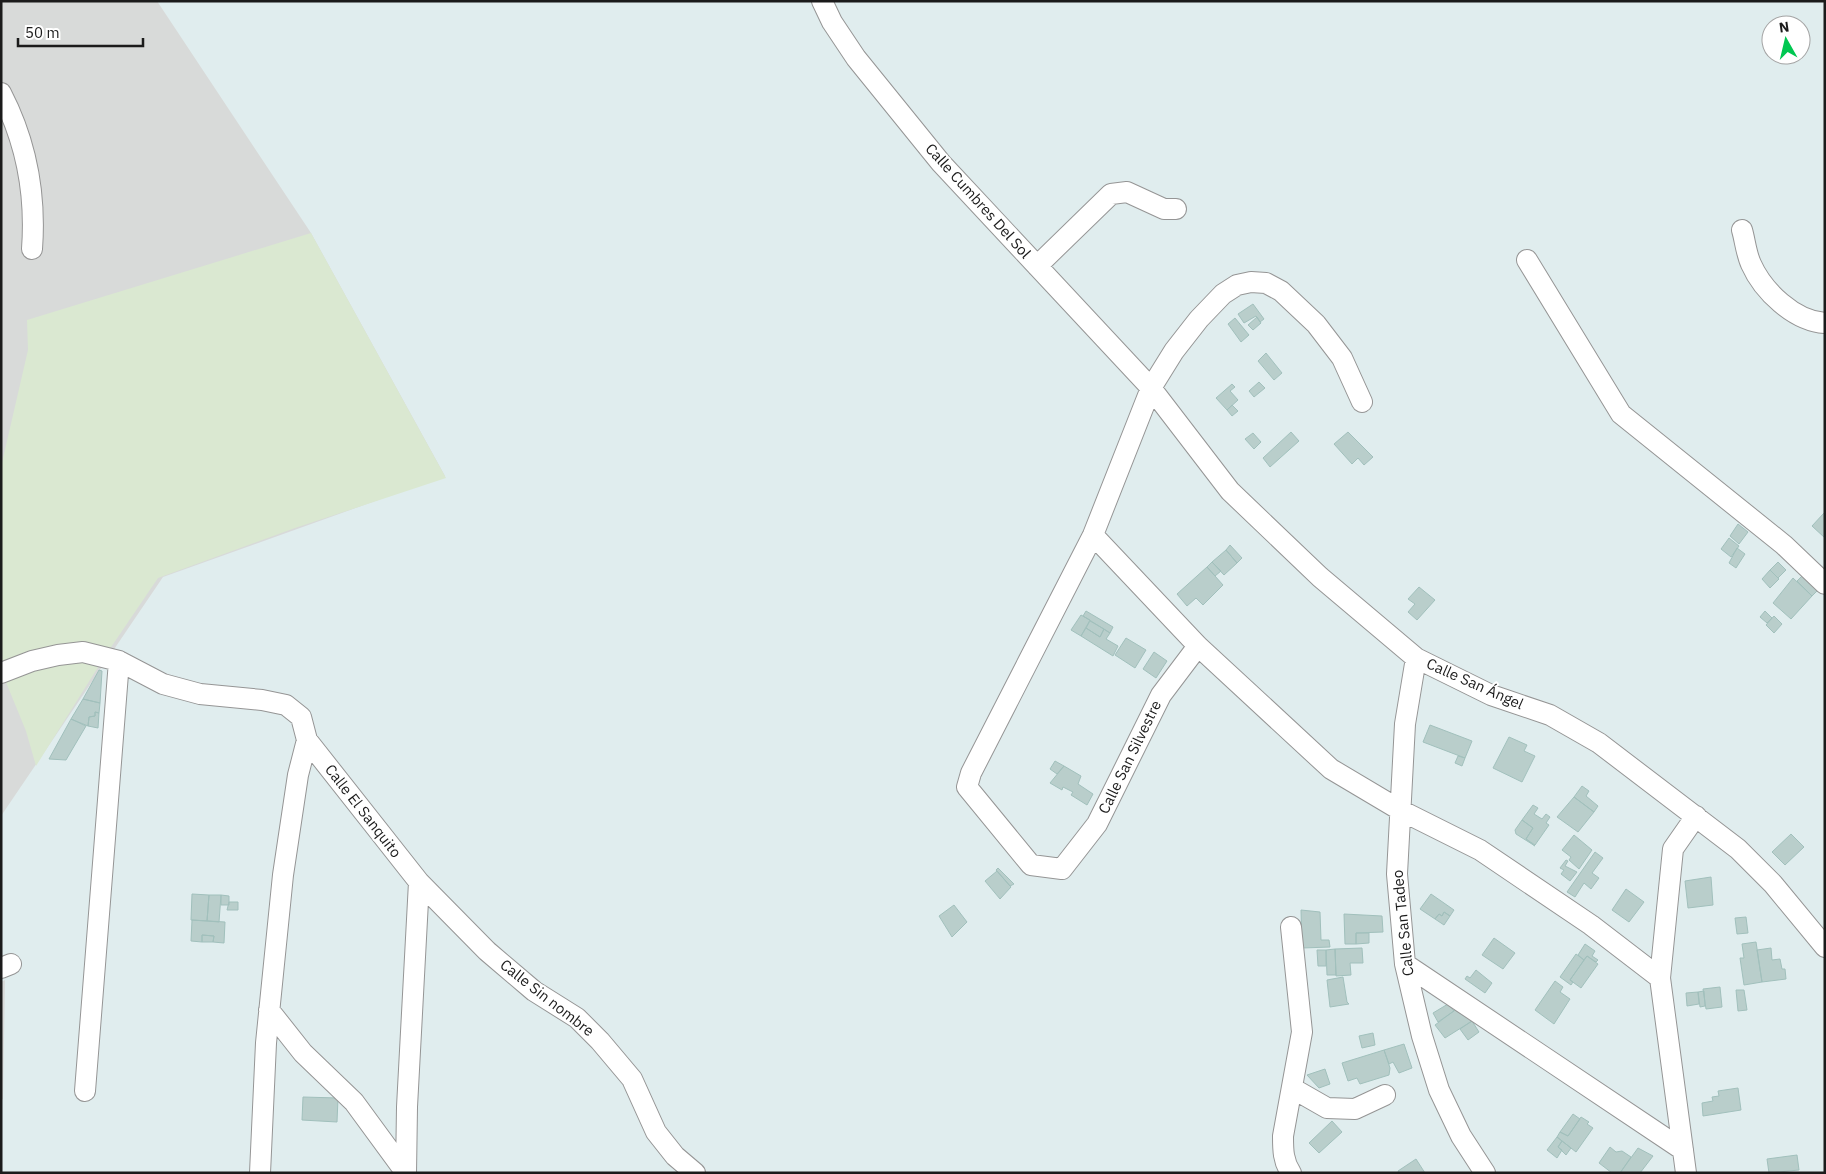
<svg xmlns="http://www.w3.org/2000/svg" width="1826" height="1174" font-family="'IBM Plex Sans',sans-serif">
<rect width="100%" height="100%" fill="#e0edee"/>
<!-- residential -->
<path fill="#d8dad9" d="M1 1H157L311 233 445 476 163 577 1 816Z
M5 980 3 1099 1 1100V982Z"/>
<!-- industrial -->
<path fill="#dae8d1" d="M311 233 446 478 295 528 158 578 105 656 36 766 26 731 1 670V467L28 350 27 320Z"/>
<!-- building -->
<path fill="#b9cecb" stroke="#a1c0bc" d="M1253 304 1264 319 1260 322 1256 316 1244 323 1238 314Z
M1257 317 1261 323 1253 330 1248 325Z
M1235 318 1249 335 1241 342 1228 324Z
M1266 353 1282 373 1274 380 1258 361Z
M1259 382 1265 388 1254 397 1249 391Z
M1232 384 1235 387 1230 391 1238 400 1227 410 1216 398Z
M1232 405 1238 411 1232 416 1227 410Z
M1291 432 1299 441 1270 467 1263 458Z
M1348 432 1373 457 1364 465 1358 458 1352 464 1334 444Z
M1253 433 1261 442 1254 449 1245 439Z
M1824 513H1825V538L1812 526Z
M1738 524 1748 532 1739 544 1730 536Z
M1729 538 1739 546 1731 557 1721 549Z
M1230 545 1242 558 1237 563 1226 550Z
M1737 548 1745 554 1736 568 1729 563Z
M1226 550 1237 563 1224 575 1212 562Z
M1212 562 1221 571 1215 576 1207 567Z
M1778 562 1786 570 1778 578 1770 570Z
M1207 567 1223 585 1203 605 1196 598 1187 606 1177 594Z
M1770 570 1779 579 1770 588 1762 579Z
M1803 575 1818 590 1812 596 1797 581Z
M1793 578 1812 596 1791 619 1773 603Z
M1419 587 1435 600 1417 620 1408 612 1415 604 1408 599Z
M1086 611 1113 627 1110 633 1083 616Z
M1765 611 1772 618 1767 623 1760 617Z
M1081 615 1090 620 1081 636 1071 630Z
M1774 616 1782 624 1774 633 1766 625Z
M1090 621 1104 629 1100 637 1086 628Z
M1086 628 1100 637 1104 629 1110 633 1106 639 1118 646 1113 656 1081 636Z
M1126 638 1146 650 1135 668 1115 655Z
M1154 652 1167 661 1156 678 1143 669Z
M99 670 102 671 100 703 83 699Z
M83 699 100 703 99 713 95 712V716L89 717 88 726 71 719Z
M95 712 99 713 98 728 88 726 89 717 95 716Z
M71 719 86 726 66 760 49 759Z
M1430 725 1472 741 1465 758 1423 742Z
M1509 737 1527 745 1524 751 1535 756 1522 782 1493 768Z
M1458 756 1465 758 1462 766 1455 763Z
M1055 761 1064 766 1057 774 1050 769Z
M1064 766 1081 776 1078 784 1093 794 1087 805 1071 795 1073 792 1063 787 1062 790 1050 783Z
M1582 786 1589 791 1586 796 1598 806 1594 812 1574 797Z
M1574 797 1594 812 1578 832 1557 817Z
M1533 805 1538 808 1534 814 1542 819 1546 814 1550 817 1546 823 1549 825 1535 845 1526 839 1533 828 1522 820Z
M1522 820 1533 828 1526 839 1535 846 1516 834 1515 830Z
M1791 834 1804 847 1785 865 1772 852Z
M1574 835 1592 850 1579 869 1569 860 1571 857 1562 850Z
M1595 852 1603 858 1592 873 1599 878 1591 889 1584 883 1575 897 1567 892Z
M1566 860 1568 861 1565 866 1577 872 1570 881 1561 874 1564 870 1560 868Z
M998 868 1014 884 1010 886 996 870Z
M997 871 1011 887 1000 899 985 881Z
M1711 877 1713 905 1688 908 1685 881Z
M1626 889 1644 902 1629 922 1612 910Z
M192 894 209 895 207 921 191 920Z
M1431 894 1454 910 1450 916 1444 912 1442 916 1439 914 1435 919 1420 909Z
M209 895H221L219 922 207 921Z
M221 895 229 896V905H221Z
M229 902H238V910H227Z
M954 905 967 922 952 937 939 916Z
M1301 910 1320 912 1321 940H1329L1330 947 1302 948Z
M1444 912 1450 916 1444 925 1435 919 1439 914 1442 916Z
M1344 914 1382 916 1383 932 1356 933V944H1345Z
M1746 917 1748 933 1737 934 1735 918Z
M192 920 225 922 224 943 213 942 214 936 202 935V942L191 941Z
M1356 933H1369V943L1356 944Z
M202 935 214 936 213 942H202Z
M1494 938 1515 953 1503 969 1482 955Z
M1756 942 1762 982 1744 985 1740 958H1744L1742 944Z
M1585 944 1595 951 1592 956 1598 960 1596 962 1587 956 1584 960 1578 955Z
M1362 948 1363 963H1350L1351 975 1336 976 1335 949Z
M1771 948 1772 960 1780 959 1782 969H1785L1786 979 1762 982 1757 950Z
M1335 949 1336 975H1327L1326 950Z
M1317 950H1326V966H1318Z
M1576 954 1584 960 1570 980 1573 982 1571 985 1560 977Z
M1587 956 1598 964 1581 988 1570 980Z
M1476 970 1492 983 1485 993 1465 979 1467 976 1470 978Z
M1343 977 1347 1002 1349 1004 1330 1007 1327 980Z
M1555 981 1563 987 1560 992 1570 999 1554 1024 1535 1010Z
M1720 987 1722 1007 1706 1009 1703 989Z
M1736 990H1744L1747 1010 1738 1011Z
M1704 991 1705 1006 1700 1007 1698 992Z
M1698 992 1699 1004 1687 1006 1686 993Z
M1448 1004 1454 1011 1438 1022 1433 1013Z
M1455 1010 1472 1021 1445 1038 1435 1025Z
M1472 1021 1479 1032 1468 1040 1460 1029Z
M1373 1033 1375 1045 1362 1048 1359 1036Z
M1404 1044 1412 1068 1399 1073 1393 1062 1389 1064 1384 1050Z
M1384 1050 1390 1068 1389 1075 1360 1084 1357 1078 1348 1081 1342 1063Z
M1325 1069 1330 1084 1319 1088 1307 1075Z
M1738 1088 1741 1110 1703 1116 1702 1103 1713 1101 1712 1097 1719 1096 1718 1091Z
M303 1097 338 1098 337 1122 302 1120Z
M1573 1114 1580 1119 1568 1136 1560 1132Z
M1581 1117 1589 1122 1587 1124 1593 1128 1576 1152 1557 1137 1560 1132 1568 1136Z
M1332 1121 1342 1132 1319 1153 1309 1143Z
M1557 1137 1562 1141 1558 1147 1562 1150 1557 1158 1547 1150Z
M1562 1141 1571 1148 1566 1155 1558 1147Z
M1610 1147 1616 1152 1622 1151 1631 1157 1620 1173H1612L1599 1163Z
M1638 1148 1653 1156 1640 1173H1620Z
M1797 1155 1799 1170 1769 1173 1767 1159Z
M1416 1159 1425 1173H1399L1398 1171Z"/>
<g fill="none" stroke-linecap="round" stroke-linejoin="round">
<!-- minor casing -->
<g stroke="#959595" stroke-width="22">
<path id="minor" d="M822 1 832 22 856 58 941 163 1151 388 1230 491 1320 577 1416 658 1491 695 1550 715 1599 743 1738 849 1773 884 1825 947
M1 93C26 141 36 195 32 249
M1742 230C1745 240 1746 253 1751 264 1763 291 1794 321 1825 323
M1527 260 1621 414 1784 545 1825 584
M1037 266 1111 194 1127 192 1164 209H1176
M1093 535 1198 646 1331 769 1400 810 1480 850 1591 925 1660 978
M1198 646 1161 695 1097 824 1062 869 1031 865 967 787 971 773 1093 535 1151 388 1174 351 1199 319 1223 294 1237 285 1251 282 1266 283 1281 291 1316 324 1342 358 1362 402
M1416 658 1405 724 1397 874 1405 964 1422 1036 1439 1090 1461 1136 1485 1173
M1 673 32 661 58 655 83 652 119 661 163 684 200 694 262 700 286 705 301 717 307 740 298 775 283 875 266 1043 260 1173
M307 740 419 882 487 951 534 991 577 1018 600 1041 632 1079 656 1132 675 1156 695 1173
M1405 964 1683 1150
M1 968 11 964
M269 1010 303 1053 354 1102 406 1173
M1292 1088 1327 1108 1355 1109 1385 1095
M85 1091 119 661
M406 1173 407 1107 419 882
M1291 1173C1283 1161 1283 1150 1283 1136L1302 1032 1291 927
M1686 1173 1660 978 1673 849 1696 816"/>
</g>
<!-- minor -->
<use href="#minor" stroke="#fff" stroke-width="20"/>
</g>
<g text-anchor="middle" stroke-width="4" stroke-linejoin="round" paint-order="stroke">
<!-- street labels -->
<g font-size="15" fill="#1b1b1b" stroke="#fff">
<text transform="translate(978 201) rotate(48)" y="5">Calle Cumbres Del Sol</text>
<text transform="translate(1475 684) rotate(24)" y="5">Calle San Ángel</text>
<text transform="translate(1130 757) rotate(-64)" y="5">Calle San Silvestre</text>
<text transform="translate(363 811) rotate(52)" y="5">Calle El Sanquito</text>
<text transform="translate(1403 923) rotate(-96)" y="5">Calle San Tadeo</text>
<text transform="translate(547 998) rotate(38)" y="5">Calle Sin nombre</text>
</g>
</g>
<!-- border -->
<rect width="1826" height="1174" fill="none" stroke="#1b1b1b" stroke-width="5"/>
<!-- north arrow -->
<g transform="translate(1786 40) rotate(352)"><circle r="24" fill="#ffffff" stroke="#a4a4a4"/>
<path d="M0-4L9 19L0 12L-9 19Z" fill="#00c751"/>
<text y="-8" font-size="14" font-weight="bold" text-anchor="middle" fill="#1b1b1b">N</text>
</g>
<!-- scale -->
<path d="M18 38v8h125v-8" fill="none" stroke="#1b1b1b" stroke-width="2.5"/>
<text x="25" y="38" font-size="15" fill="#1b1b1b" stroke="#ffffff" stroke-width="4" paint-order="stroke">50 m</text>
</svg>
